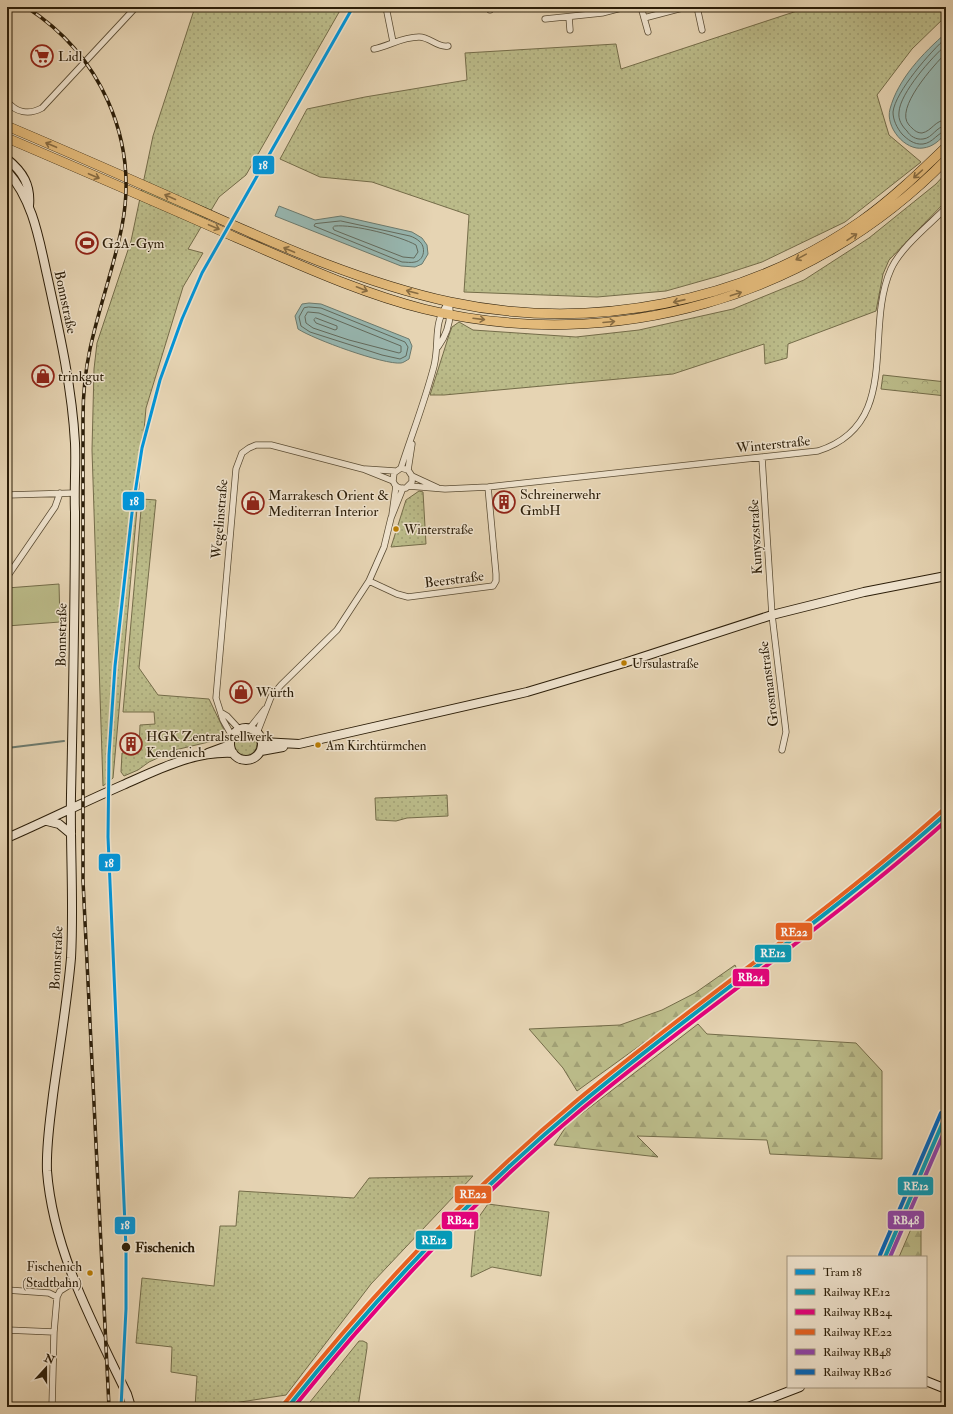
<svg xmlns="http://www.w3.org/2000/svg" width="953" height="1414" font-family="'IM FELL Double Pica',serif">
<defs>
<pattern id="grass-dots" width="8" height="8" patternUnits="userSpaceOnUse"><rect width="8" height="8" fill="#bbbb89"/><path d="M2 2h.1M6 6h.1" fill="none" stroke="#a1a075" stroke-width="1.8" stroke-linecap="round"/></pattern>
<pattern id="forest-firs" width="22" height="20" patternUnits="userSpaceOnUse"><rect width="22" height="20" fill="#bbbb89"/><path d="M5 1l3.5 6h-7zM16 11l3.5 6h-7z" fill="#a1a075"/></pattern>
<pattern id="park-crowns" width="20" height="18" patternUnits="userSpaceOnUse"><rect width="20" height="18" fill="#bbbb89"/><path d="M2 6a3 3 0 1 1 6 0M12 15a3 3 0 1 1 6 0" fill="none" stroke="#a1a075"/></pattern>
</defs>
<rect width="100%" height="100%" fill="#e6d4b3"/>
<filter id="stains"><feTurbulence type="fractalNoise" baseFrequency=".005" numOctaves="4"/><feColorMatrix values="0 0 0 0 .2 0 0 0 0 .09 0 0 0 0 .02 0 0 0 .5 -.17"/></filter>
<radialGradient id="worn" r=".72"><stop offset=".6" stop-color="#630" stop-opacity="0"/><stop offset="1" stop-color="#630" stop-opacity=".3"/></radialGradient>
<!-- grass -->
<path fill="url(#grass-dots)" stroke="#746c49" d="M195 7H342L246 175 219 197 188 249 203 253 183 287 146 408 113 778 103 786 92 450 94 369 97 343 131 241 153 136Z
M809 7H946V16L912 49 877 95 889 135 921 162 845 222 762 262 719 276 666 291 597 297 464 292 469 215 372 182 320 177 280 159 307 109 365 97 467 80 465 53 616 44 621 69Z
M946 173V201L889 260 883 274 876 311 788 344 787 358 765 364 764 344 673 374 444 395H430L449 335 452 327 459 322 473 330 576 337 639 330 733 309 804 280 869 238 936 184Z
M419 491 423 492 426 544 391 547 406 500Z
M142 499 156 500 139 668 158 695 209 699 224 730 221 738 217 740 175 750 149 762 138 770 124 776 121 772 122 753 139 751 140 725 155 724 154 712H123Z
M233 744a12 12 0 1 1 24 0a12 12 0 1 1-24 0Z
M447 795 448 816 407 818 396 821 376 820 375 798Z
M473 1176 371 1284 286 1395 208 1407H195L197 1376 171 1372 172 1347 136 1343 142 1278 214 1286 220 1226H236L239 1191 354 1198 369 1178Z
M488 1204 549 1212 541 1276 492 1267 471 1277 476 1221Z
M359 1341H363L367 1343V1348L358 1407H306Z"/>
<!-- forest -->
<path fill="url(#forest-firs)" stroke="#746c49" d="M735 965 739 974 577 1091 563 1068 529 1029 620 1025 662 1010 695 993Z
M698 1024 707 1034 856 1043 882 1071V1159L770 1154 767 1140 637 1136 658 1157 554 1145 567 1125Z
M921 1217V1257H899L914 1222Z"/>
<!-- park -->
<path fill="url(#park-crowns)" stroke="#746c49" d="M883 375 946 382V396L881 389Z"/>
<!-- pitch -->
<path fill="#bbbb89" stroke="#746c49" d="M59 584 60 622 7 626V588Z"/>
<!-- water -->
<path fill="#97b7b1" stroke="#6c7a6e" d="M946 33V133C940 140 933 147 923 148 905 151 885 127 890 109 898 79 923 53 946 33Z
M279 206 315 220 341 216 412 232 422 238 427 245 428 254 422 264 415 267 401 266 275 216Z
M309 303 321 304 409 339 412 346 409 359C407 360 403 363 401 363 384 365 313 339 298 329L295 316 302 304Z"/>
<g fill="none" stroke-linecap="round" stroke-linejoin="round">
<!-- shore -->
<path stroke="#626a5d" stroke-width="1" d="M946 38C931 51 895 92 893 112 893 120 897 128 902 134 907 139 914 145 923 144 933 143 938 132 946 131
M946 45C932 57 900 93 899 112 898 120 902 126 907 131 910 136 916 140 923 139 933 138 936 126 946 126
M946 53C934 65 894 109 909 125 913 129 916 133 922 133 932 131 935 120 946 120
M341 221 410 236C413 237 417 239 419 241 426 246 425 260 415 262 411 263 406 262 402 262L314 226 315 224Z
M335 226C353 224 400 236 416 245L418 252 414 258 403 257 334 230 333 228Z
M309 307 321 308 405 342 408 347 406 356 400 359 382 355 310 332 301 326 299 317 304 308Z
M308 312 319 313 401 346V352L399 353 349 340 313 328 306 323 305 317Z
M316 318 337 326V329L335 330 316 323 314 320Z"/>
<!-- stream -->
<path stroke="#6c7a6e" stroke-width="2" d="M7 748 64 741"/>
<!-- street casing -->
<g stroke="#5a4c34" stroke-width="7">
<path id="street" d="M386 7 393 42
M490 7V10
M641 7 648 32
M697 7 702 30
M569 17 570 30
M644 18 686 7
M545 19 602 13 625 7
M374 49C389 46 402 37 419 37 430 37 438 48 448 46
M7 101C16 113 29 115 42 108L136 7
M438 347C448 333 452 319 449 302
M762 458 772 615 786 732 782 750
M401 468C412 434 425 401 434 366 440 341 432 323 449 302
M365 469 395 471
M408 470 401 468 394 473 393 481C395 487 400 489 406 488L412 482V476L408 470 412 444
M412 476 438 488
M409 486 445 489 488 487 818 451C903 424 863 331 891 269 901 247 929 225 946 208
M7 495 75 493
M392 515 396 486
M7 577 55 507 60 493
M369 581 397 594 408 597 493 586 496 581V574L488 487
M222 713 227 716 240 730
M249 729 265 709
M257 733 271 697 281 685 337 630 369 581 384 547 391 518 403 488
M232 736 223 720 216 698 236 469 242 453 249 448 256 445H271L363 469 393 481
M7 1290 49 1293 57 1297
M7 1330 54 1332
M52 1407 54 1332 57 1297 60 1291 68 1286 76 1283"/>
</g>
<!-- secondary casing -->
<g stroke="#2c1e09" stroke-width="10">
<path id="secondary" d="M7 159C23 172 31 185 29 206
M7 171C33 200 39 239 47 275 59 330 72 387 75 443 76 465 74 489 75 512 75 606 73 700 71 795 70 849 74 904 71 958 67 1004 59 1050 53 1095 50 1121 46 1145 47 1171 53 1250 93 1324 127 1394L131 1407
M230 744a16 16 0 1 1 32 0a16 16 0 1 1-32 0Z
M262 742 299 744 527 692 624 663 772 615 864 592 946 576
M261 751 283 747
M208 753 227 746 230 742
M47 821 59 824 71 834
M7 838C46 821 84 802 123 785 159 769 194 751 233 753
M926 1381 946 1389
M748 1407 800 1387"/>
</g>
<!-- primary casing -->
<g stroke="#2c1e09" stroke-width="10">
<path id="primary" d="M7 126C73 154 139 183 204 212 284 248 364 283 450 302 590 332 744 303 861 221 892 199 919 173 946 147
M7 138C84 171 161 204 237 238 298 264 360 293 424 309 613 355 811 298 946 160"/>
</g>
<!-- street -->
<use href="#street" stroke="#efe3ce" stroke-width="5.5"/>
<!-- secondary -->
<use href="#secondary" stroke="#efe3ce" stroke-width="8"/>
<!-- primary -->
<use href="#primary" stroke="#e3ba7a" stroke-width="9"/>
<!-- rail casing -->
<g stroke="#2c1e09" stroke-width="3.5">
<path id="rail" d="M26 7C100 54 139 139 122 226 114 267 99 307 90 349 85 372 83 395 83 418V881L109 1407"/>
</g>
<!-- rail -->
<use href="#rail" stroke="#efe3ce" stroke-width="2" stroke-dasharray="6" stroke-linecap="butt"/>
<!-- rail-1 casing -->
<g stroke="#efe3ce" stroke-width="7">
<path id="rail-1" d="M885 1257 946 1115
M288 1407C376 1297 471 1195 579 1105 699 1005 829 918 946 814"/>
</g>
<!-- rail-2 casing -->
<g stroke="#efe3ce" stroke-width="7">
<path id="rail-2" d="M294 1407C381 1299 475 1198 582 1109 701 1010 831 924 946 821"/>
</g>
<!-- rail-3 casing -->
<g stroke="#efe3ce" stroke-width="7">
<path id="rail-3" d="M284 1404C372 1294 467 1192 575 1102 695 1002 826 915 943 810"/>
</g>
<!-- rail-4 casing -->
<g stroke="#efe3ce" stroke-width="7">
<path id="rail-4" d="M890 1257 946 1128"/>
</g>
<!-- rail-5 casing -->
<g stroke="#efe3ce" stroke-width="7">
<path id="rail-5" d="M880 1255 941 1113"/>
</g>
<!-- rail-1 -->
<use href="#rail-1" stroke="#049bba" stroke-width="4"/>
<!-- rail-2 -->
<use href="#rail-2" stroke="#e5007d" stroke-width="4"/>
<!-- rail-3 -->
<use href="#rail-3" stroke="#e86121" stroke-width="4"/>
<!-- rail-4 -->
<use href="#rail-4" stroke="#8e44ad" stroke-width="4"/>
<!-- rail-5 -->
<use href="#rail-5" stroke="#0065bd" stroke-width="4"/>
<!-- tram-1 casing -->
<g stroke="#efe3ce" stroke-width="6">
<path id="tram-1" d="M121 1407 126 1309V1248L108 837 109 755 115 666 132 513 142 448 160 380 182 319 202 273 353 7"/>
</g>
<!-- tram-1 -->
<use href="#tram-1" stroke="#0095da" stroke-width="3"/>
</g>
<!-- one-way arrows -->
<defs><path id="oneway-shaft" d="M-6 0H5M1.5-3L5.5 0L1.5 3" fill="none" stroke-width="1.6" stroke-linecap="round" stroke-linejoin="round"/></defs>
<g stroke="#886c42">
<use href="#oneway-shaft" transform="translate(51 145) rotate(-157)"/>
<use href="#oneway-shaft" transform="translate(918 174) rotate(138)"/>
<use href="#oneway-shaft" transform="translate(94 176) rotate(23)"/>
<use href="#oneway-shaft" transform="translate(170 197) rotate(-156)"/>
<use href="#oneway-shaft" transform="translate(214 227) rotate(23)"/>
<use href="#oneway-shaft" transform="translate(852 237) rotate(-34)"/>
<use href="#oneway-shaft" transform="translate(289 250) rotate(-157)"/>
<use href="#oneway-shaft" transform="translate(801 257) rotate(151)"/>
<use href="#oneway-shaft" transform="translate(362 289) rotate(21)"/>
<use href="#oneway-shaft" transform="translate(412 292) rotate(-165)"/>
<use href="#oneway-shaft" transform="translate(736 294) rotate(-18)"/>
<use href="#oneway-shaft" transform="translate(679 301) rotate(167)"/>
<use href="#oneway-shaft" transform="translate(479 319) rotate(7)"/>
<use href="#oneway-shaft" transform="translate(609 322) rotate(-5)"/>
</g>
<!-- icons -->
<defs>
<g id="supermarket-ring" transform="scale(1.15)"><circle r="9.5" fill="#efe3ce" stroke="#8f2418" stroke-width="1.5"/><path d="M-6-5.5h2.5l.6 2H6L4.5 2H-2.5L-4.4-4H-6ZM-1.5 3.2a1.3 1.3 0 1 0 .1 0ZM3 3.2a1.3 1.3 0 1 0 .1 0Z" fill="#8f2418"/></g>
<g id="stadium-ring" transform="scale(1.15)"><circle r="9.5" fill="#efe3ce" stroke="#8f2418" stroke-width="1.5"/><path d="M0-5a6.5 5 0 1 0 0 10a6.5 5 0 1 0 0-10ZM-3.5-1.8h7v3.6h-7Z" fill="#8f2418"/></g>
<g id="shop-ring" transform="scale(1.15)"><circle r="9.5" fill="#efe3ce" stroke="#8f2418" stroke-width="1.5"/><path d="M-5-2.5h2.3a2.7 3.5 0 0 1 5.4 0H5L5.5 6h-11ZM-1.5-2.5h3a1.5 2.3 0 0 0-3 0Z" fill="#8f2418"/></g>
<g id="building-ring" transform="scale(1.15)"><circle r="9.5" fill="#efe3ce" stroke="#8f2418" stroke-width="1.5"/><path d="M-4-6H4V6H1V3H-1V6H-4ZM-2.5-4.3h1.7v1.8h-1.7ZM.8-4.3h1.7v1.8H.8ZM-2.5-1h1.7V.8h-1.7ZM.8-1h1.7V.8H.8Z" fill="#8f2418"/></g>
</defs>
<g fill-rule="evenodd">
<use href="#supermarket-ring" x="42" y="56"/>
<use href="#stadium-ring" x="87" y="243"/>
<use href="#shop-ring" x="43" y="376"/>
<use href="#building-ring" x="504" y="502"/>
<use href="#shop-ring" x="253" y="503"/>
<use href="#shop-ring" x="241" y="692"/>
<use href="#building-ring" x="131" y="744"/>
</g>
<!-- markers -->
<g fill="#ba7d03" stroke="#efe3ce" stroke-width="1.5">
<circle cx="396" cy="529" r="3.5"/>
<circle cx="624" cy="663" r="3.5"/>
<circle cx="318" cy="745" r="3.5"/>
<circle cx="90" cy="1273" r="3.5"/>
</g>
<circle fill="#2c1e09" stroke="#efe3ce" stroke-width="1.5" cx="126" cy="1247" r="5"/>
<g text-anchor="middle" stroke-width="3" stroke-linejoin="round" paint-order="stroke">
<!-- bus labels -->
<g font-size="13" fill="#2c1e09" stroke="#efe3ce" text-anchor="start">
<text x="404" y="534">Winterstraße</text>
<text x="632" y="668">Ursulastraße</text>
<text x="326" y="750">Am Kirchtürmchen</text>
<text x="82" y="1271" text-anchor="end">Fischenich<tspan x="82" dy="16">(Stadtbahn)</tspan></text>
</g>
<!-- poi labels -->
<g font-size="14" fill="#2c1e09" stroke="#efe3ce" text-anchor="start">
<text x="58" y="61">Lidl</text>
<text x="102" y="248">G2A-Gym</text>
<text x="58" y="381">trinkgut</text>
<text x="520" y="499">Schreinerwehr<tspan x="520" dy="16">GmbH</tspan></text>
<text x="268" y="500">Marrakesch Orient &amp;<tspan x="268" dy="16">Mediterran Interior</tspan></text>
<text x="256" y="697">Würth</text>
<text x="146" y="741">HGK Zentralstellwerk<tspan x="146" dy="16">Kendenich</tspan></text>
</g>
<!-- street labels -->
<g font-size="14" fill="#2c1e09" stroke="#efe3ce">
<text transform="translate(66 302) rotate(78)" y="5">Bonnstraße</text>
<text transform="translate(773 444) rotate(-6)" y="5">Winterstraße</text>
<text transform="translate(219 519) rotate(-85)" y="5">Wegelinstraße</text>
<text transform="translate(755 537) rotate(-93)" y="5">Kunyszstraße</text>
<text transform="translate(454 579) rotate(-7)" y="5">Beerstraße</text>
<text transform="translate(61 635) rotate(-89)" y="5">Bonnstraße</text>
<text transform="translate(768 684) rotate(-97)" y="5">Grosmanstraße</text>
<text transform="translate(56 958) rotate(-87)" y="5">Bonnstraße</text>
</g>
<!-- stop labels -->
<g font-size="14" font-weight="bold" fill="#2c1e09" stroke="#efe3ce" text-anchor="start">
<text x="135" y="1252">Fischenich</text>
</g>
</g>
<g stroke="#efe3ce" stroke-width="1.5">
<rect x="252" y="155" width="23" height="20" rx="4" fill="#0095da"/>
<rect x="122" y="491" width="23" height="20" rx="4" fill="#0095da"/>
<rect x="98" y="853" width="23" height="19" rx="4" fill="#0095da"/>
<rect x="775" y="922" width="38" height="19" rx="4" fill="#e86121"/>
<rect x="754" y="944" width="38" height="19" rx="4" fill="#049bba"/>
<rect x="732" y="968" width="38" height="19" rx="4" fill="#e5007d"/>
<rect x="897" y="1176" width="37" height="20" rx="4" fill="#049bba"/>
<rect x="454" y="1185" width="38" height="19" rx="4" fill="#e86121"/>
<rect x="887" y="1210" width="38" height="20" rx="4" fill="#8e44ad"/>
<rect x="441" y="1211" width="38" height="19" rx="4" fill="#e5007d"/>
<rect x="114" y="1216" width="22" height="19" rx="4" fill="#0095da"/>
<rect x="415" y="1230" width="38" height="20" rx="4" fill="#049bba"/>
</g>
<g font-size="11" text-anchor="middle" font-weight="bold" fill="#fff">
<text x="263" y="169">18</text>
<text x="134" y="505">18</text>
<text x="109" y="867">18</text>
<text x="794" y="936">RE22</text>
<text x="773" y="957">RE12</text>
<text x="751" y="981">RB24</text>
<text x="916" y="1190">RE12</text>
<text x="473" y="1198">RE22</text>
<text x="906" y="1224">RB48</text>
<text x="460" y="1224">RB24</text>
<text x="125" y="1229">18</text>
<text x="434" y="1244">RE12</text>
</g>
<!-- margin -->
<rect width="953" height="1414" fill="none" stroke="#e6d4b3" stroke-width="24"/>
<rect x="8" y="8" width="937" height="1398" fill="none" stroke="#2c1e09" stroke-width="2"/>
<rect x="12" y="12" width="929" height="1390" fill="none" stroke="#2c1e09"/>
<!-- legend -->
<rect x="787" y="1256" width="140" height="132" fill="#efe3ce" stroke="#a1947f"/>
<rect x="795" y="1269" width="20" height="6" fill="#0095da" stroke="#a1947f"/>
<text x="823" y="1276" font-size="12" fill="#2c1e09">Tram 18</text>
<rect x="795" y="1289" width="20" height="6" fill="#049bba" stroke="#a1947f"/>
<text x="823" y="1296" font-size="12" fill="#2c1e09">Railway RE12</text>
<rect x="795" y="1309" width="20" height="6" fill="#e5007d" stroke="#a1947f"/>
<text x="823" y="1316" font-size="12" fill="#2c1e09">Railway RB24</text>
<rect x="795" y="1329" width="20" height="6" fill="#e86121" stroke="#a1947f"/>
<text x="823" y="1336" font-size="12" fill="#2c1e09">Railway RE22</text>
<rect x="795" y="1349" width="20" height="6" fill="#8e44ad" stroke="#a1947f"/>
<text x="823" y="1356" font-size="12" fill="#2c1e09">Railway RB48</text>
<rect x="795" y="1369" width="20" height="6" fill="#0065bd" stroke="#a1947f"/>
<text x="823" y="1376" font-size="12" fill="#2c1e09">Railway RB26</text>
<!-- north arrow -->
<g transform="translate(46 1368) rotate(21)" stroke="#efe3ce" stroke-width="3" paint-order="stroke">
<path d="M0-3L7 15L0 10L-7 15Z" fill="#2c1e09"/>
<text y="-6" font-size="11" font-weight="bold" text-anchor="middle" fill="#2c1e09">N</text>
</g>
<rect width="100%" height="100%" filter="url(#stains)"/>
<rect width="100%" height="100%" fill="url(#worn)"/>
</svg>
